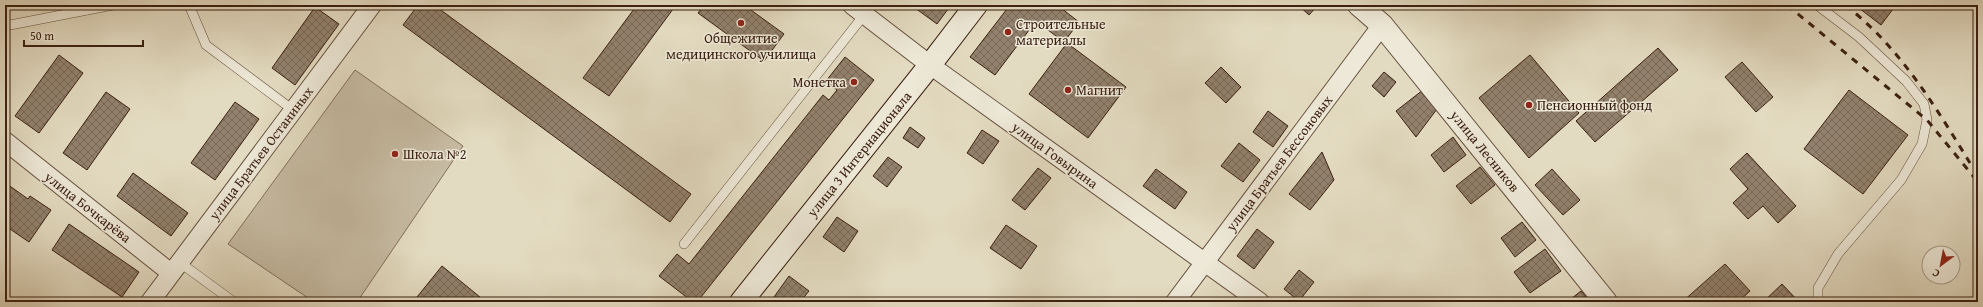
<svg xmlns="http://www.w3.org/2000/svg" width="1983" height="307" font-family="'Gentium Book Plus',serif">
<defs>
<pattern id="building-cross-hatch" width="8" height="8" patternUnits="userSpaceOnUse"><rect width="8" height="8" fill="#92816d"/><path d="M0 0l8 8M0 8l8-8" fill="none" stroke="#786958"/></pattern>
</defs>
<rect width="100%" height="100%" fill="#e3dbc1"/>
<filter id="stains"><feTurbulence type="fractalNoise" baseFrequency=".005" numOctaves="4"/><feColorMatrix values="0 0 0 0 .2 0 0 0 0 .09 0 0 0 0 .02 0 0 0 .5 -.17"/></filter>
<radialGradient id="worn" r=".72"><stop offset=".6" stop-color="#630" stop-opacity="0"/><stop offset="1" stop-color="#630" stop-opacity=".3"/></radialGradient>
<!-- pitch -->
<path fill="#c6bba3" stroke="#806e5a" d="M355 70 463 146 357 302H314L228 244Z"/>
<!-- building -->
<path fill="url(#building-cross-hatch)" stroke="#3b2011" d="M240 5H262L241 9Z
M418 5H434L691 194 670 222 403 25Z
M637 5H676L609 96 583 78Z
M704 5H744L784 34 764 61 698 13Z
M917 5H951L937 24 915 8Z
M1010 5H1057L1079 22 1064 42 1036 21 995 75 970 57Z
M1298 5H1318L1309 15Z
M1855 5H1896L1881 25Z
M315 7 339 24 295 85 272 68Z
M1067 43 1126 87 1088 138 1029 94Z
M1658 48 1678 70 1595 142 1576 121Z
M59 55 83 73 39 133 15 116Z
M1530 55 1579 113 1529 158 1479 98Z
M845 57 874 80 697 302H693L659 276 677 254 689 264 823 95 829 100 837 90 826 81Z
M1742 62 1773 97 1756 112 1725 77Z
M1221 67 1241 87 1226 103 1205 83Z
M1384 72 1396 82 1384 97 1372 86Z
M1423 90 1437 109 1416 137 1396 111Z
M1849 90 1908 135 1863 194 1804 149Z
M106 92 130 109 87 170 63 153Z
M235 102 259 119 215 180 191 163Z
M1268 111 1288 126 1273 147 1253 132Z
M910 127 925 138 918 148 903 138Z
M982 130 999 141 983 164 967 153Z
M1453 137 1466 155 1444 172 1431 155Z
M1239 143 1260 160 1243 182 1221 166Z
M1322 152 1334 180 1310 210 1289 194Z
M1747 153 1796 206 1778 223 1763 206 1748 219 1733 203 1748 189 1730 169Z
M888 157 902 167 887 187 873 176Z
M1480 167 1495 185 1471 204 1456 186Z
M1038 168 1051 178 1025 210 1012 200Z
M1156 169 1187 192 1175 209 1143 186Z
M1552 169 1580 200 1563 215 1535 185Z
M133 173 188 213 171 236 117 196Z
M5 179 9 181 7 184 28 199 30 196 51 210 29 242 7 227 10 223 5 220Z
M837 217 858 231 844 252 823 237Z
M1522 222 1536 240 1515 257 1501 238Z
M69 224 139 272 122 297 52 250Z
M1006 225 1037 246 1021 269 990 248Z
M1257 229 1274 242 1254 269 1237 256Z
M1545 249 1561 271 1530 293 1514 272Z
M1725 264 1750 291 1738 302H1682Z
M442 266 486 302H413Z
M1299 270 1314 282 1299 301 1284 289Z
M789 276 809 291 800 302H781L774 297Z
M1782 284 1799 302H1763Z
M1581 291 1591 302H1567Z"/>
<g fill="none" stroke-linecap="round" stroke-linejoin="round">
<!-- service casing -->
<g stroke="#654f3d" stroke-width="10">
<path id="service" d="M189 5 206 45 293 110
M1817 5 1859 37 1906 81 1924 104 1927 120 1922 144 1901 180 1838 254 1818 288V302
M5 26 113 5
M684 244 864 15
M179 262 234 302"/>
</g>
<!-- minor casing -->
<g stroke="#654f3d" stroke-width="20">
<path id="minor" d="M852 5 930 65 1260 302
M5 141 171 273
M150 302 372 5
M1175 302 1382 25"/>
</g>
<!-- tertiary casing -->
<g stroke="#654f3d" stroke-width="24">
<path id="tertiary" d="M1359 5 1382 25 1606 302"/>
</g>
<!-- secondary casing -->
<g stroke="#3b2011" stroke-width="24">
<path id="secondary" d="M741 302 930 65 976 5"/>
</g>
<!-- service -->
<use href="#service" stroke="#ede8d7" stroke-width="9"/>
<!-- minor -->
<use href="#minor" stroke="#ede8d7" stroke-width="18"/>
<!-- tertiary -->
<use href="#tertiary" stroke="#ede8d7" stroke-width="22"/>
<!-- secondary -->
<use href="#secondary" stroke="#ede8d7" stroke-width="22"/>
<!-- rail -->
<path stroke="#3b2011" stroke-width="3" stroke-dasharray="7 7" stroke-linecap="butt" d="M1787 5 1927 120 1978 182
M1845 5C1899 46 1935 106 1970 163"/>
</g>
<!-- markers -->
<g fill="#8f2418" stroke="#ede8d7" stroke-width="1.5">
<circle cx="741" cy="23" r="4"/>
<circle cx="1008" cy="32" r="4"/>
<circle cx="854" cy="82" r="4"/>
<circle cx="1068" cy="90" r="4"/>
<circle cx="1529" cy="105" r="4"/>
<circle cx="395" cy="154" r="4"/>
</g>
<g text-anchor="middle" stroke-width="3" stroke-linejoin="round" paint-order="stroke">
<!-- poi labels -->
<g font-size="14" fill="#3b2011" stroke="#ede8d7" text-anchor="start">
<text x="1016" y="29">Строительные<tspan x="1016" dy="16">материалы</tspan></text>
<text x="741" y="43" text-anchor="middle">Общежитие<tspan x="741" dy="16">медицинского училища</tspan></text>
<text x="846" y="87" text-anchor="end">Монетка</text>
<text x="1076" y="95">Магнит</text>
<text x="1537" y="110">Пенсионный фонд</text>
<text x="403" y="159">Школа №2</text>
</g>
<!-- street labels -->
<g font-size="14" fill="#3b2011" stroke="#ede8d7">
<text transform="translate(1485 151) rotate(51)" y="5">улица Лесников</text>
<text transform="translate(261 153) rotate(-53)" y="5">улица Братьев Останиных</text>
<text transform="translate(859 154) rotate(-51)" y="5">улица 3 Интернационала</text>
<text transform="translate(1055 155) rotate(36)" y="5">улица Говырина</text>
<text transform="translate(1279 163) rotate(-53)" y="5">улица Братьев Бессоновых</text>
<text transform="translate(88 207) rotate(38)" y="5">улица Бочкарёва</text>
</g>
</g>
<!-- margin -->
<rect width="1983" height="307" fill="none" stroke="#e3dbc1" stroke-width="20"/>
<rect x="6" y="6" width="1971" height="295" fill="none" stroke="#3b2011" stroke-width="2"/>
<rect x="10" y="10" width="1963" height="287" fill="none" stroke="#3b2011"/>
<!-- north arrow -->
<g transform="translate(1941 265) rotate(212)"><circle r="19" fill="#ede8d7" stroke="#a69888"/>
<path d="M0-3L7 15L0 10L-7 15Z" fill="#8f2418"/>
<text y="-6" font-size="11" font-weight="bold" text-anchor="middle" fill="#3b2011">С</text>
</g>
<!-- scale -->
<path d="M24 40v6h119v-6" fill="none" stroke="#3b2011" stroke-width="2"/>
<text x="30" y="40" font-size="12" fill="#3b2011" stroke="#ede8d7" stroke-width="3" paint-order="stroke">50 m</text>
<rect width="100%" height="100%" filter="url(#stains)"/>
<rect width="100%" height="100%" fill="url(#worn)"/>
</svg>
